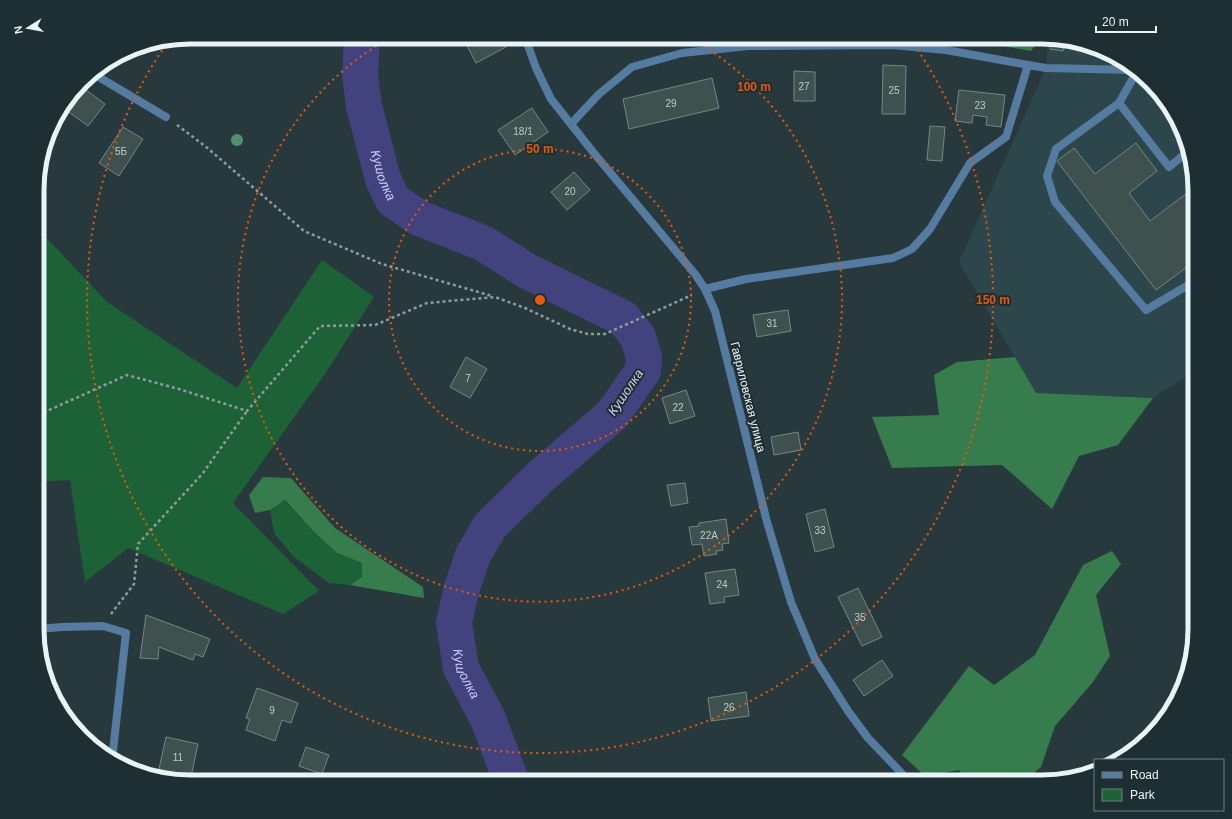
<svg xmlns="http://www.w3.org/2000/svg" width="1232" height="819" font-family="Helvetica,sans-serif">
<rect width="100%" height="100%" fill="#28393e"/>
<!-- built -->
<path fill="#2c464c" d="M1042 37 1091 45 1127 63 1175 114 1195 180V371L1153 398 1036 393 959 262 1046 68 1048 39Z"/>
<!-- green -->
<path fill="#1d6237" d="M38 229 107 302 237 388 322 260 374 297 325 374 233 503 319 591 283 614 128 548 85 582 70 480 38 482Z
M284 500 313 531 337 553 362 563V577L350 585 329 583 293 556 274 533 270 510Z"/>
<!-- forest -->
<path fill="#377c4d" d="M967 37H1041L1031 51 970 40Z
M1015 357 1036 393 1153 398 1118 445 1079 456 1052 509 1002 465 892 468 872 417 939 415 934 375 957 362Z
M263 477 291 478 335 528 423 587 424 598 350 585 362 577V563L337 553 313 531 285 500 270 510 255 513 249 495Z
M1112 551 1121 564 1096 595 1110 656 1093 682 1055 726 1041 767 1023 782H965L959 770 925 776 902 755 969 666 994 685 1035 655 1083 565Z"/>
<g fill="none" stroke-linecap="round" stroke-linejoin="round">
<!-- river -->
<path stroke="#42427f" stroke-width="36" id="s1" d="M362 37 360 74 364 106 383 179 393 200 419 218 483 243 527 271 623 318 638 337 644 357 643 371 612 415 540 477 490 526 473 555 461 591 454 623 461 668 488 719 509 775V782"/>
</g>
<!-- building -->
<path fill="#3e514e" stroke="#748784" d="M464 37H501L506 47 476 63 463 38Z
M1051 40 1064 42 1063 51 1050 49Z
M883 65 906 66 905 114H882Z
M794 71 815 72V101H794Z
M712 78 719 108 629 129 623 99Z
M82 87 105 104 88 126 66 110Z
M959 90 1005 95 1001 127 986 125 987 117 973 115 972 123 955 121Z
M532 108 548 132 515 155 498 130Z
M930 126 945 127 942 161 927 160Z
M123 127 143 139 119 176 99 163Z
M1136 143 1157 171 1129 193 1150 221 1195 187V261L1156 290 1057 161 1074 148 1095 174Z
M574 172 590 190 567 210 551 192Z
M788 310 791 331 757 337 753 315Z
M466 357 487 369 470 398 450 387Z
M686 390 695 416 670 424 662 398Z
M798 432 801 450 774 455 771 437Z
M685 483 688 503 671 506 667 485Z
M825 509 834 547 815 552 806 514Z
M726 519 729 543 722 544 723 550 716 551 717 554 704 556 702 544 692 545 689 527 699 526V523Z
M735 569 739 595 724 597 725 602 710 604 705 573Z
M858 588 882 637 862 646 838 597Z
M146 615 210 639 203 657 195 654 193 660 159 647 158 659 140 658Z
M882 660 893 676 864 696 853 680Z
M257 688 298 703 291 723 282 720 275 741 246 730 250 719 246 718Z
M746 692 749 716 711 721 708 698Z
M166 737 198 744 191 777 159 769Z
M306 747 329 755 322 774 299 766Z
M750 774V782H713L712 777Z"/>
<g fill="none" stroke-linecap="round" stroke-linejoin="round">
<!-- path -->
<path stroke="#8e9ca0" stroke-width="2.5" stroke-dasharray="3 3" stroke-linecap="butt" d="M177 125 205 146 304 231 382 264 492 296
M38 415 127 375 179 389 247 411 320 326 375 325 427 303 495 297 525 308 570 329 588 334H605L692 295
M111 614 134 584 138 544 203 473 247 411"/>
<!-- lane -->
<path stroke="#557ba0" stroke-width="8" d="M1136 73 1119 103 1056 149 1047 176 1055 202 1146 310 1195 281
M1157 95 1177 123
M1119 103 1169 167 1186 153
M705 289 746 279 893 258 912 249 930 229 970 163 1006 137 1028 65 1046 68 1133 70"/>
<!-- street -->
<path stroke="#557ba0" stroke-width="8" d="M525 37 536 68 551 99 593 152 695 274 705 289 715 311 767 522 791 602 815 659 848 711 868 738 910 782
M933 37 946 50 1028 65
M92 73 166 117
M571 124 599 94 632 67 682 53 748 46 892 45 946 50
M38 629 62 627 103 626 126 633 112 760"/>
</g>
<!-- trees -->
<circle fill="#54906d" cx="237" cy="140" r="6"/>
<!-- distance rings -->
<g fill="none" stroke="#e8590c" stroke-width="2" stroke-dasharray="2 4">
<circle cx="540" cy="300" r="151"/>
<path d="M689 37A302 302 0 1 1 391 37"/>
<path d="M911 40A453 453 0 1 1 167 43"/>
</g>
<g text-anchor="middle" stroke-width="4" stroke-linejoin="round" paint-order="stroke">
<!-- number labels -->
<g font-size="10" fill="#becbcd">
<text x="804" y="90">27</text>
<text x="894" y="94">25</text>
<text x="671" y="107">29</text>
<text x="980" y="109">23</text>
<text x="523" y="135">18/1</text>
<text x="121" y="155">5Б</text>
<text x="570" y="195">20</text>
<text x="772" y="327">31</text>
<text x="468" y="382">7</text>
<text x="678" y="411">22</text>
<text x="820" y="534">33</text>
<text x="709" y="539">22А</text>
<text x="722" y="588">24</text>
<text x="860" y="621">35</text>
<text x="729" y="711">26</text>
<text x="272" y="714">9</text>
<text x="178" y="761">11</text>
</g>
<!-- street labels -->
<g font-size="12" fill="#e9f4f7" stroke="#1e2f33">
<text transform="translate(748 397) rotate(76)" y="4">Гавриловская улица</text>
</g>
<!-- water labels -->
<g font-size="13" font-style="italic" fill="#ccd0f6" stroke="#1e2f33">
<text dy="5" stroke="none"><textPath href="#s1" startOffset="141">Кушолка</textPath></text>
<text transform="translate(625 392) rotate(-56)" y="5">Кушолка</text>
<text dy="5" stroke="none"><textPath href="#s1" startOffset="862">Кушолка</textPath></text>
</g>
</g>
<!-- crop -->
<path d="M0 0H1232V819H0ZM190 44H1042A146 146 0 0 1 1188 190V629A146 146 0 0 1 1042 775H190A146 146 0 0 1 44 629V190A146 146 0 0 1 190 44Z" fill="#1e2f33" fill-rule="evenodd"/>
<path fill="none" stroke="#e9f4f7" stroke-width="5" d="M190 44H1042A146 146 0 0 1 1188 190V629A146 146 0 0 1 1042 775H190A146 146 0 0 1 44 629V190A146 146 0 0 1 190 44Z"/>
<circle cx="540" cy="300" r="6" fill="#e8590c" stroke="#1e2f33" stroke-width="2"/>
<g font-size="12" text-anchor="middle" font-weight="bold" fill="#e8590c" stroke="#1e2f33" stroke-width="4" stroke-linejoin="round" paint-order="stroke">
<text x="754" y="91">100 m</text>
<text x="540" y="153">50 m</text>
<text x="993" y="304">150 m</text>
</g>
<!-- legend -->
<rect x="1094" y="759" width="130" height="52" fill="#1e2f33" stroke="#6f7e81"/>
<rect x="1102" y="772" width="20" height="6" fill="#557ba0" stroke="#6f7e81"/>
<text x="1130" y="779" font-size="12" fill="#e9f4f7">Road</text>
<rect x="1102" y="789" width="20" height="12" fill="#1d6237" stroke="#6f7e81"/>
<text x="1130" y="799" font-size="12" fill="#e9f4f7">Park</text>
<!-- north arrow -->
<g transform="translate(28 28) rotate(259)" stroke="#1e2f33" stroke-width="3" paint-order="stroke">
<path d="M0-3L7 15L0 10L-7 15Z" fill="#e9f4f7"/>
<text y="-6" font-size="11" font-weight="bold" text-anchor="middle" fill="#e9f4f7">N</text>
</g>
<!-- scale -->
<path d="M1096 26v6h60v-6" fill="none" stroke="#e9f4f7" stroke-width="2"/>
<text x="1102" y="26" font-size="12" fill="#e9f4f7" stroke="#1e2f33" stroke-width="3" paint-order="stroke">20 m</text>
</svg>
